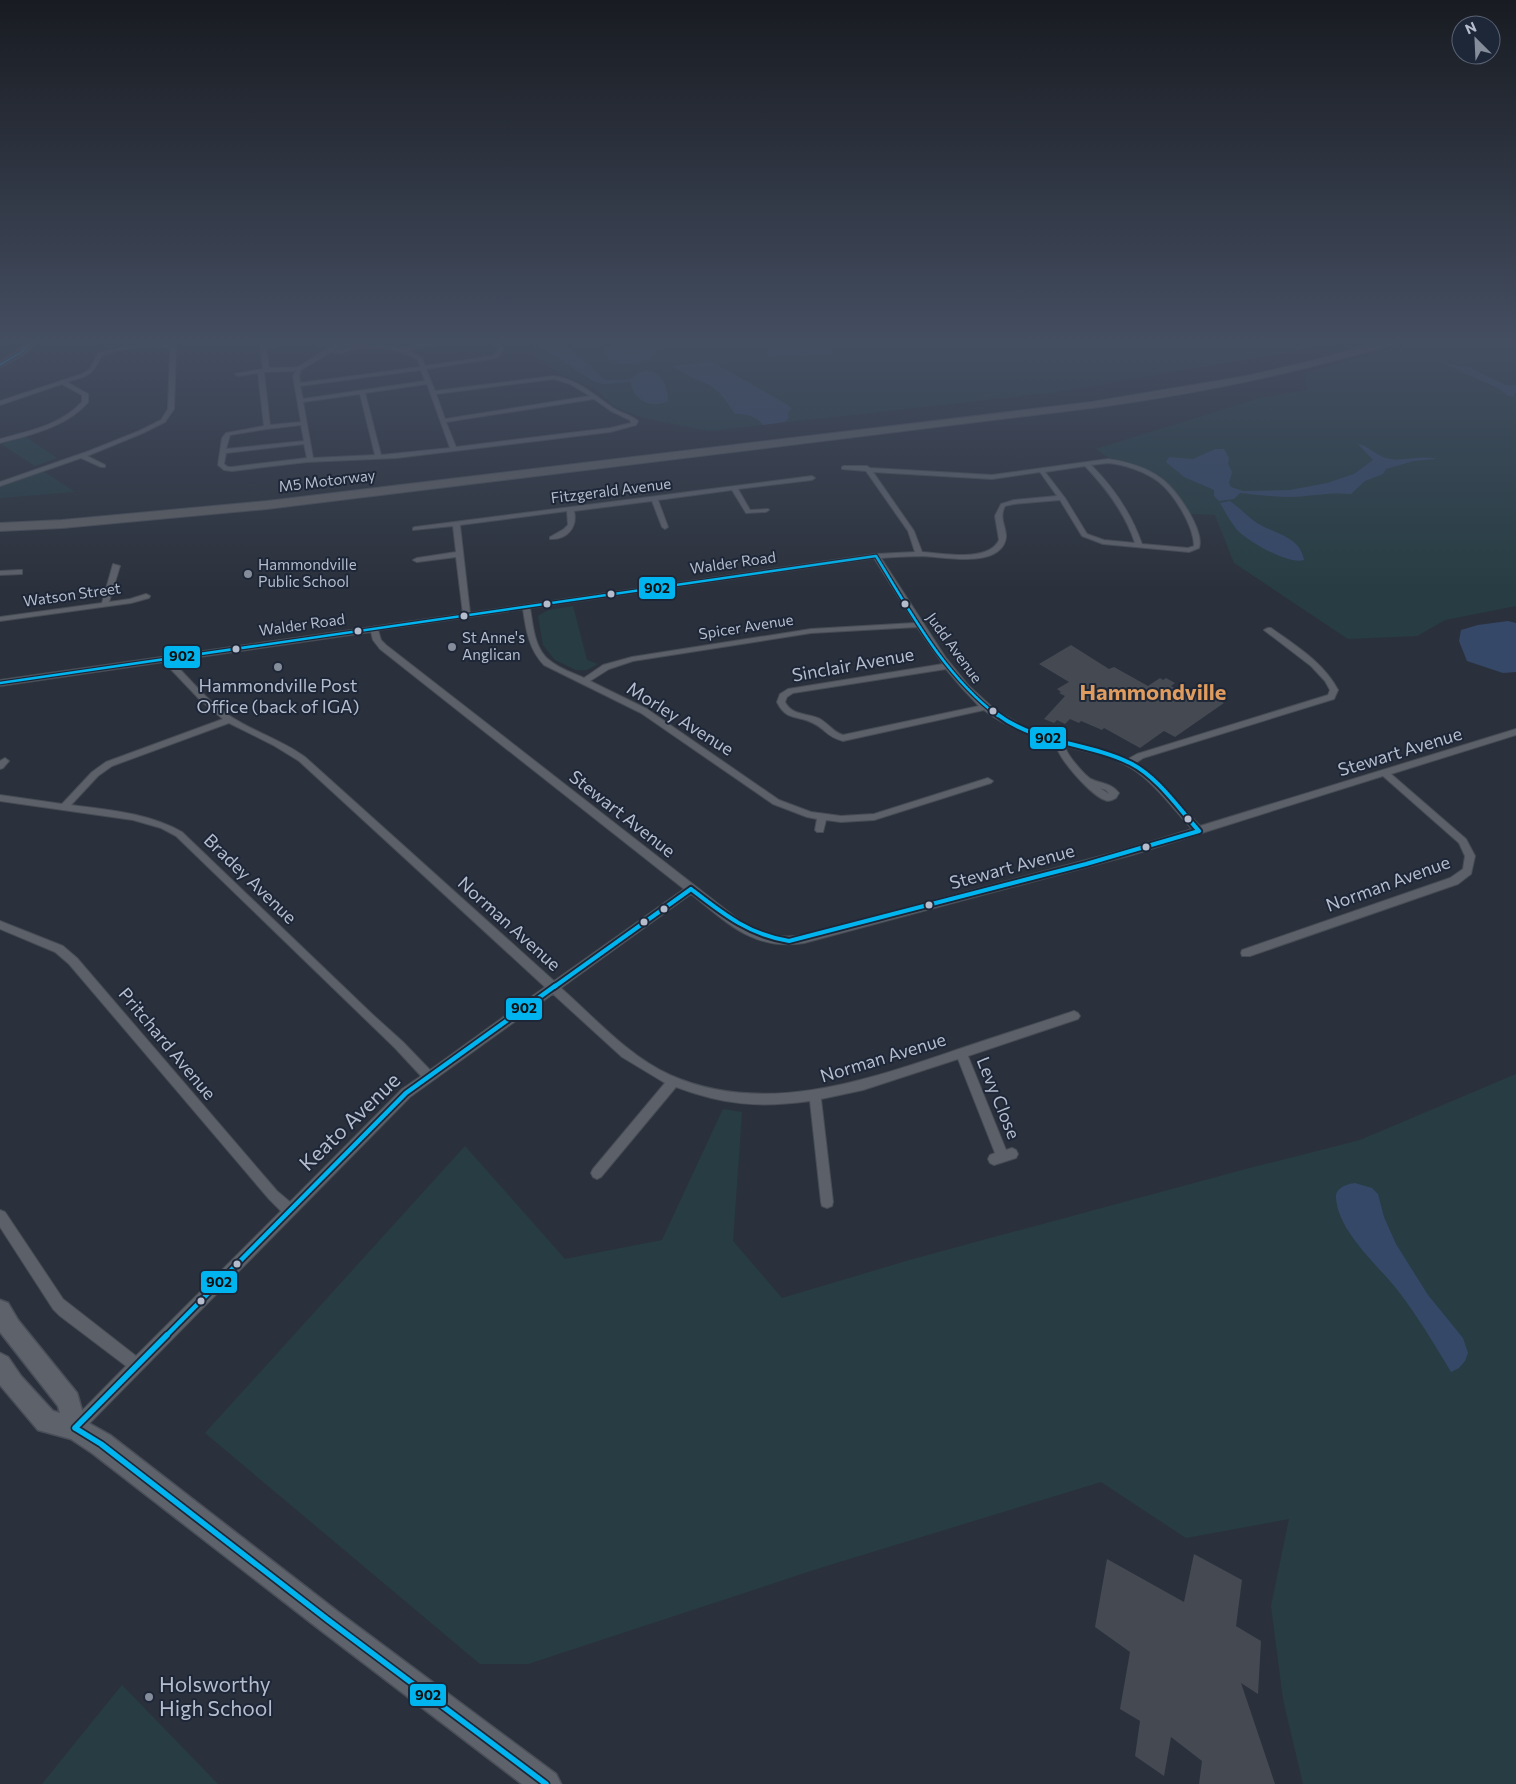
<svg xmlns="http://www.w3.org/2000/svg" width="1516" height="1784" font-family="Commissioner,sans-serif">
<rect width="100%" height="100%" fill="#2b313c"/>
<!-- green -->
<path fill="#273d43" d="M531 339H1346L1314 348 1057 392 709 431 644 418 615 407 593 387 560 374 533 355 536 344Z
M1424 339H1516V606L1445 620 1417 636 1348 639 1234 563 1215 515 1191 514 1163 479 1120 460 1109 458 1096 449 1257 399 1307 390 1305 373Z
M24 436 57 458 35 466 1 444Z
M43 471 75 492 0 498V485Z
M573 606 587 660 598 664 587 670H576L555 660 543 645 538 616 548 610Z
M1516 1074V1784H1303L1283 1699 1271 1606 1289 1519 1186 1538 1101 1482 820 1568 528 1664H480L205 1433 465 1146 565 1259 662 1240 723 1109 742 1112 733 1241 782 1298 913 1259 1242 1170 1360 1140Z
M122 1685 218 1784H42Z"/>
<!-- water -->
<path fill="#354868" d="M627 339H667L668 340 656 351 654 357C638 365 614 371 603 352L617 343Z
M543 342C568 340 588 365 605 380 612 380 627 381 632 378 635 376 636 374 638 373 658 363 668 385 668 401 651 410 632 399 631 382L604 384 595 382 544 350 540 344Z
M800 343 829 349 836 354 770 358 766 355 771 348Z
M711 361 788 405 791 409 788 413 789 418 785 422 763 425C756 416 747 414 735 414 727 402 719 389 705 383 693 378 683 374 673 366Z
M1443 364 1468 367 1506 385H1516V393H1514V397L1508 396 1498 388Z
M1358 444C1368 445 1377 457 1390 459 1406 461 1421 455 1437 459L1414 461 1386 469 1383 474 1365 481 1351 494C1330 492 1312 496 1291 497 1274 497 1257 495 1240 493L1234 499 1219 501 1214 496V490L1184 477 1166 462 1169 457 1193 459 1215 449H1224L1229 458 1228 464 1232 472 1229 483 1231 487 1243 491 1290 490 1327 483 1354 474 1373 460Z
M1230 501C1240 508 1248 517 1257 523 1275 534 1300 536 1304 560 1288 565 1249 542 1237 530 1231 522 1225 512 1220 503Z
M1508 621 1516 623V672L1503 673 1467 661 1459 641 1461 630 1478 625Z
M1355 1183 1372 1188 1378 1194 1384 1217 1396 1244 1428 1295 1463 1338 1468 1353 1465 1361 1459 1368 1451 1372C1435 1345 1418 1317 1399 1292 1379 1266 1338 1232 1336 1198 1335 1188 1347 1184 1355 1183Z"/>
<!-- building -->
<path fill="#444952" d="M1071 645 1109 669 1114 667 1148 686 1160 678 1163 680 1166 678 1175 683 1171 686 1190 696 1201 688 1218 697 1216 698 1224 703 1175 737 1164 731 1140 748 1104 728 1102 730 1081 721 1079 723 1070 719 1065 724 1057 720 1054 723 1044 719 1065 696 1059 693 1061 692 1057 689 1069 682 1039 664Z
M1194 1554 1242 1580 1236 1626 1261 1641 1258 1694 1241 1683 1275 1784H1199L1202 1761 1171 1737 1164 1776 1135 1756 1140 1721 1120 1709 1130 1652 1095 1627 1107 1559 1184 1602Z"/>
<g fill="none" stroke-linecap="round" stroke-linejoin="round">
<!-- street casing -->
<g stroke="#474c54" stroke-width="2">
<path id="street" d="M260 339H266V344L287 339H296L266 347 269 368 298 367 331 346 319 345 307 339H314L322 343 345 342 353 345 387 346 404 349 417 344 454 339H467L418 347 409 351 422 358 425 366 493 356 498 350 497 346 487 339C496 339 501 342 504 350L497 358 426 369 435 391 554 376C579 380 594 395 613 408 621 413 631 415 638 421L636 425 610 432 396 458 307 462 232 471 224 470 218 465 222 438 226 433 264 426 258 373 238 376 235 374 263 369ZM345 346 348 347 341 350 334 349ZM353 349C374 346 399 348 418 360L420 367 300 383 299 376 301 370 331 352 341 354ZM421 370 425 381 303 399 300 386ZM296 371 293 376 301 422 270 425 264 372ZM554 379 570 384 590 396 445 419 436 394ZM427 384 450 448 381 455 365 393ZM360 394 375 455 313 458 303 402ZM594 399 611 411 630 420 631 423 610 428 456 447 446 422ZM301 425 304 441 226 449 230 435 267 429ZM304 444 307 458 232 467H228L224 464 226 453Z
M148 344H167L176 348 174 409 165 422 143 433 87 456 105 465V467H101L81 458 0 486V482L89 451 139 431 161 420 168 409 170 349C151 342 122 349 102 355 91 377 89 375 67 382L88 394V402C67 427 30 435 0 443V439C29 431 61 425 82 402V395L62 384 0 405V401L82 374 90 369 98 353 126 347Z
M1108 459C1126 461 1148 468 1162 479 1177 490 1205 531 1199 548L1189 552 1103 544 1082 536 1060 500 1014 504 1005 506C997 521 1011 531 1004 544 992 567 945 557 923 556 909 556 895 557 881 558L946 658 968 685 993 708 1024 727 1128 759 1137 754 1328 695 1330 690 1325 681 1311 666 1264 630 1268 628H1271C1296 646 1323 662 1338 690L1334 699 1143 758 1136 763 1149 772 1200 826 1516 729V735L1391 774 1466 839 1475 856 1471 874 1458 884 1250 956H1242L1241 953 1242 950 1450 878 1463 869 1465 856 1459 843 1383 776 1132 855 804 943C753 951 728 923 691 894L561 988C595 1018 628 1056 670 1075 765 1117 867 1080 959 1049 997 1036 1036 1024 1074 1011L1078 1013 1080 1016 1078 1019 968 1056 1006 1150 1012 1148 1016 1150 1018 1154 1016 1158 994 1165 990 1163 988 1159 990 1155 995 1153 958 1059 863 1090 821 1099 833 1202 832 1206 827 1208 822 1206 821 1202 810 1101C759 1108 724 1105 676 1087L601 1177 597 1179 593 1177 591 1173 593 1169 665 1083 622 1057 553 994 410 1097 80 1433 75 1435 70 1433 68 1428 70 1423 126 1366 60 1316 53 1309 0 1227V1210L5 1212 63 1299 136 1356 281 1211 269 1199 69 964 55 952 0 929V921L63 946 77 958 277 1191 290 1202 402 1089 421 1076 395 1048 176 836 161 828 133 820 0 801V795L62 804 92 772 106 762 223 719 201 701 164 662 0 686V680L463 614 456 557 417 562 413 560 417 558 456 552 453 526 413 530V528L415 527 812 476 815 478 812 480 738 489 750 510 768 509 769 510 766 512 746 513 732 490 658 500 668 527 665 529 662 527 652 501 574 511C578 527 567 540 550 539V537L564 529 568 525 567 511 460 525 470 613 876 554 915 552 908 531 866 471 842 469V467L844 466H867L870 468 992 475ZM1108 463C1124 464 1146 472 1159 482 1174 494 1194 526 1194 546L1188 548 1142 544C1131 513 1114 488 1091 465ZM1085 466C1107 489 1125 513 1135 543L1104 540 1087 534 1065 498 1045 472ZM873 472 992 479 1040 472 1057 496 1014 500 1001 504 995 516 999 540C988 563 942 553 922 552L914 531ZM874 558 915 623 811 629 632 657 603 665 584 678C573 673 558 668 549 660 534 648 533 625 530 608ZM523 609C526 630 529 649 544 665L641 713 773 804 807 817 817 819 815 830 817 832H823L826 820 841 822 874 820 991 783 993 781 988 778 874 814 841 816 811 812 779 800 647 709 590 681 609 669 633 661 811 633 917 627 943 664 788 689 780 694 777 702C786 721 798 715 813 723 826 729 825 736 843 741L984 710C1005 727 1030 736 1056 743 1056 757 1092 796 1105 800 1109 802 1112 800 1116 798L1119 793C1111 783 1102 784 1091 779 1084 775 1066 754 1065 746 1086 752 1112 756 1131 768 1154 782 1174 810 1192 829L1131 848 804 935C779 939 759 935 739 920L386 645 381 640 378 630ZM371 632 373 640 380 649 684 889 554 981 305 757C282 740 254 732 230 716 208 702 191 680 172 661ZM946 669 962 688 979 706 843 735C833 732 829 724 820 719 808 713 792 716 785 702L787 697 793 693ZM229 723 273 745 299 761 545 987 430 1070 403 1042 372 1014 182 832C148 813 109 810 71 805L98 776 112 766ZM1100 788 1106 790 1109 794Z
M113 564 120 566 109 602 130 599 146 594 150 596 149 598 131 603 0 621V617L102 603Z
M19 570H22V574L0 575V571Z
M5 758 9 761 3 768 0 769V761Z"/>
</g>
<!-- secondary casing -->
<g stroke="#474c54" stroke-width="3">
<path id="secondary" d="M30 339H38L26 353 0 367V362L20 349Z"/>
</g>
<!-- primary casing -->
<g stroke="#494e58" stroke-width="3">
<path id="primary" d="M0 1300 8 1303 18 1320 77 1393 85 1421 110 1435 337 1611 556 1774 561 1784H522L319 1629 92 1453 71 1439 38 1430 0 1385V1353L8 1357 21 1376 53 1411 60 1413 58 1406 0 1332Z"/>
</g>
<!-- highway casing -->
<g stroke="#484d57" stroke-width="2">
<path id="highway" d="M1387 339H1402C1393 347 1364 353 1351 356 1266 380 1180 396 1092 408L267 509 62 528 0 531V523L62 520 267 501 1092 402 1246 376 1319 359Z"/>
</g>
<!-- street -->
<use href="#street" fill="#5c6069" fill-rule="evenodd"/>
<!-- secondary -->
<use href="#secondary" fill="#5a5f68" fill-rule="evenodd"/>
<!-- primary -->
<use href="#primary" fill="#5e636b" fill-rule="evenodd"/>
<!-- highway -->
<use href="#highway" fill="#5d5f63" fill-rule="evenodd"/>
<!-- bus-1-far4 casing -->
<g stroke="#1d2738" stroke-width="4">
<path id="bus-1-far4" d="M0 365 23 351 34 339"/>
</g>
<!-- bus-1-far3 casing -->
<g stroke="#1d2738" stroke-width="5">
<path id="bus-1-far3" d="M876 556C911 613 944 675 998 716
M0 683 876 556"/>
</g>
<!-- bus-1-far2 casing -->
<g stroke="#1d2738" stroke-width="8">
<path id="bus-1-far2" d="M997 714C1036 744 1087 742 1130 763 1158 777 1179 809 1199 831
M691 889C722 913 749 935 789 941L1086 864 1199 831
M554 987 691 889"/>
</g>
<!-- bus-1-far1 casing -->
<g stroke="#1d2738" stroke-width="8">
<path id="bus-1-far1" d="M166 1336 406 1093 555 986"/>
</g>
<!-- bus-1 casing -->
<g stroke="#1d2738" stroke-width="9">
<path id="bus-1" d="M75 1428 167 1335
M75 1428 101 1444 328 1620 546 1784"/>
</g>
<!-- bus-1-far4 -->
<use href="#bus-1-far4" stroke="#00b5ef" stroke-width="2"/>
<!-- bus-1-far3 -->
<use href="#bus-1-far3" stroke="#00b5ef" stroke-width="2.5"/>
<!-- bus-1-far2 -->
<use href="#bus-1-far2" stroke="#00b5ef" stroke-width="4"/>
<!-- bus-1-far1 -->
<use href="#bus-1-far1" stroke="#00b5ef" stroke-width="4.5"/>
<!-- bus-1 -->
<use href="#bus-1" stroke="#00b5ef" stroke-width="5.5"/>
</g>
<!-- sky -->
<linearGradient id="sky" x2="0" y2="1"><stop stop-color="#181b21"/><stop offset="0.58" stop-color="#444e61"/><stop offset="1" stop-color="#444e61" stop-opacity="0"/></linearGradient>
<rect width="1516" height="589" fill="url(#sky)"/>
<!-- markers -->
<g fill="#858c9a" stroke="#1d2738" stroke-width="2">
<circle cx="248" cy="574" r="5"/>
<circle cx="452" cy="647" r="5"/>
<circle cx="278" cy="667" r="5"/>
<circle cx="149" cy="1697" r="5"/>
</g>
<g fill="#b5bdcd" stroke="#1d2738" stroke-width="2">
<circle cx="611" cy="594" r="4.5"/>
<circle cx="547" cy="604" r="4.5"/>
<circle cx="905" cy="604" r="4.5"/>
<circle cx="464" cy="616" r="4.5"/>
<circle cx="358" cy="631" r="4.5"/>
<circle cx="236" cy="649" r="4.5"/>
<circle cx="993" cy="711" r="4.5"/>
<circle cx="1188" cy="819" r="4.5"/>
<circle cx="1146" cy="847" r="4.5"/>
<circle cx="929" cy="905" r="4.5"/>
<circle cx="664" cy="909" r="4.5"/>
<circle cx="644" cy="922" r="4.5"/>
<circle cx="237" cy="1264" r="4.5"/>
<circle cx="201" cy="1301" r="4.5"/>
</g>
<g text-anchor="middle" stroke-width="4" stroke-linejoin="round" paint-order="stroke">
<!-- far-street labels -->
<g font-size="15" fill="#b5bdcd" stroke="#1d2738">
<text transform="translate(327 481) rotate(-7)" y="5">M5 Motorway</text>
<text transform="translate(611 491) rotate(-7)" y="5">Fitzgerald Avenue</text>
<text transform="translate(733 563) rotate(-8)" y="5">Walder Road</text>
<text transform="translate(72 595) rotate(-8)" y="5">Watson Street</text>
<text transform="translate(302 625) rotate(-8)" y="5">Walder Road</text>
<text transform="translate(746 627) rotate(-9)" y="5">Spicer Avenue</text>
<text transform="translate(954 648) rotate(54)" y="5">Judd Avenue</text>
</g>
<!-- far-poi labels -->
<g font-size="15" fill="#b5bdcd" stroke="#1d2738" text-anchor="start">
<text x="258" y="570">Hammondville<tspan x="258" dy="17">Public School</tspan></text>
<text x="462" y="643">St Anne's<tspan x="462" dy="17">Anglican</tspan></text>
</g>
<!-- street labels -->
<g font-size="18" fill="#b5bdcd" stroke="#1d2738">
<text transform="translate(853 665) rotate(-10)" y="6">Sinclair Avenue</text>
<text transform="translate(680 719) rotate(32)" y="6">Morley Avenue</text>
<text transform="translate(1400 752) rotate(-17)" y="6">Stewart Avenue</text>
<text transform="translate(622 814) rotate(38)" y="6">Stewart Avenue</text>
<text transform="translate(1012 867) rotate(-15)" y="6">Stewart Avenue</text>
<text transform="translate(250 879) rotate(44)" y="6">Bradey Avenue</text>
<text transform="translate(1388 884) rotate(-20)" y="6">Norman Avenue</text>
<text transform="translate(509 924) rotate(42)" y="6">Norman Avenue</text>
<text transform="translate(167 1044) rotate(50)" y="6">Pritchard Avenue</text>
<text transform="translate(883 1058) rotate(-17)" y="6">Norman Avenue</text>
<text transform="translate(998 1098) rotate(68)" y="6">Levy Close</text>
</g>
<!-- poi labels -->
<g font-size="18" fill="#b5bdcd" stroke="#1d2738">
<text x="278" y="692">Hammondville Post<tspan x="278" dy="21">Office (back of IGA)</tspan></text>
</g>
<!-- near-street labels -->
<g font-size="21" fill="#b5bdcd" stroke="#1d2738">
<text transform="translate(350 1122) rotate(-44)" y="7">Keato Avenue</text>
</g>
<!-- near-poi labels -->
<g font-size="21" fill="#b5bdcd" stroke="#1d2738" text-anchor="start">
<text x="159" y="1692">Holsworthy<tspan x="159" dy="24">High School</tspan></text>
</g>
<!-- district labels -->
<g font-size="22" font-weight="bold" fill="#df9c5e" stroke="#1d2738">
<text x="1153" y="700">Hammondville</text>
</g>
</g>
<g stroke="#1d2738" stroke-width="2">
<rect x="638" y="576" width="38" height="24" rx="5" fill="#00b5ef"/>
<rect x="163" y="645" width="38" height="24" rx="5" fill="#00b5ef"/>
<rect x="1029" y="726" width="38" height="24" rx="5" fill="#00b5ef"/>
<rect x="505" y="997" width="38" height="24" rx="5" fill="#00b5ef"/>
<rect x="200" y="1270" width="38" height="24" rx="5" fill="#00b5ef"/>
<rect x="409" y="1683" width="38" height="24" rx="5" fill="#00b5ef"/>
</g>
<g font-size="14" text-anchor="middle" font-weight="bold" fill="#111">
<text x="657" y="593">902</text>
<text x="182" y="661">902</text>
<text x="1048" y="743">902</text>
<text x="524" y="1013">902</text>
<text x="219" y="1287">902</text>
<text x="428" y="1700">902</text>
</g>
<!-- north arrow -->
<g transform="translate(1476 40) rotate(336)"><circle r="24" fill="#1d2738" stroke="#5a6374"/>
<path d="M0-4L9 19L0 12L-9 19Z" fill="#858c9a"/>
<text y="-8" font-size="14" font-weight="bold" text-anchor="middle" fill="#b5bdcd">N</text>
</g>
</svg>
